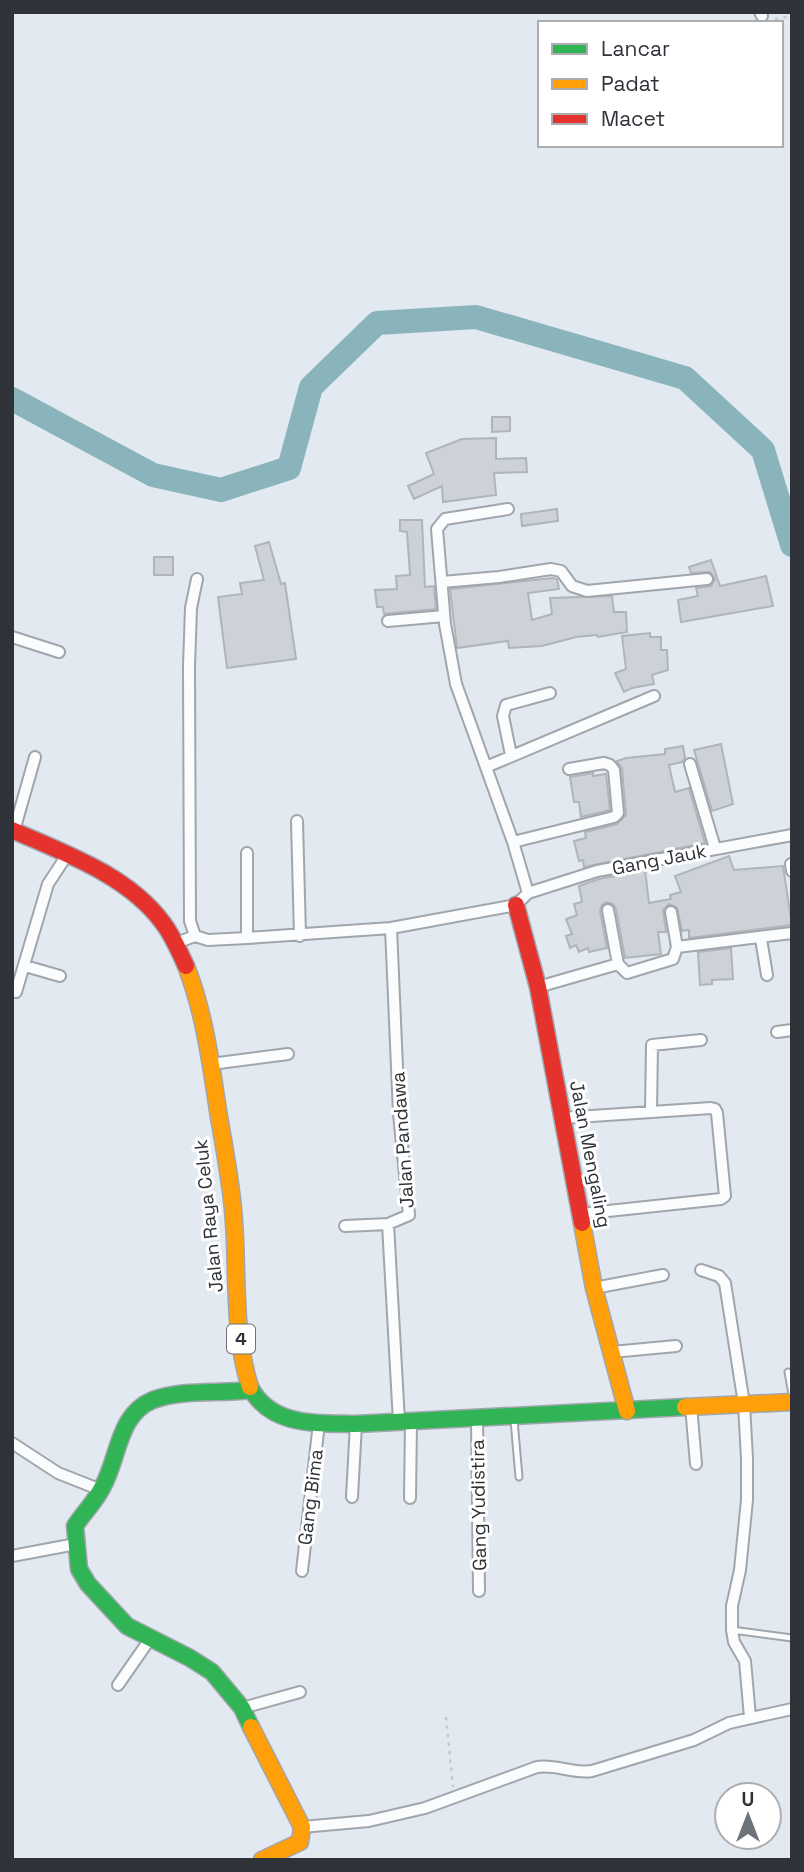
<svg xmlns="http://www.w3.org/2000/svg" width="804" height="1872" font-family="'Space Grotesk',sans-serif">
<rect width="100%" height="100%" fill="#e2e9f0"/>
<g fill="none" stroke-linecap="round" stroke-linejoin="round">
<!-- river -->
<path stroke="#8ab4bc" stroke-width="24" d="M12 399 153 475 221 490 289 468 311 387 377 323 476 317 685 378 763 450 792 545"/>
</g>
<!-- building -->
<path fill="#ccd2d8" stroke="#afb5ba" stroke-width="2" d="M492 417H510V431L492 432Z
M496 438V459L526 458 527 472 494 473 496 495 443 502 442 486 414 499 408 486 434 474 426 453 462 439Z
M557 509 558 521 522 526 521 514Z
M400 520H422L425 587 434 586 436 609 384 614 383 607H377L375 590 397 589 396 576 410 575 407 532 400 531Z
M269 542 281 584 285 583 296 659 227 668 218 597 242 594 240 583 264 580 255 546Z
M154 557H173V575H154Z
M711 560 720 586 766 576 773 606 681 622 678 600 698 596 696 588 711 586 715 579 710 572 691 573 689 567Z
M553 578 557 579 559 589 528 593 532 620 552 614 550 598 612 596 614 612H626L627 632 598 637 597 635 576 637 542 646 509 648 508 641 457 648 450 589Z
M650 633V637H661V650H667L668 670 652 675 654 684 632 688 624 692 615 673 626 669 622 636Z
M721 744 733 804 712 811 694 750Z
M683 746 685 758 682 762 669 765 675 792 689 788 705 843 584 867 583 860 579 861 574 841 586 838 585 832 617 824 626 815 622 769 617 761 626 758 665 754V749Z
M593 773V776L606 774 610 810 581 817 579 802H574L570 777Z
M729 856 734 870 783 866 792 925 689 938V930L682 931 677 908 669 904 663 910 666 932H658L661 954 625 958 616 909 613 904 607 902 602 905 600 911 607 948 589 952 588 948 579 952 576 945 570 948 566 936 572 934 566 919 577 915 574 904 582 902 579 886 599 879 645 870 649 903 671 899 670 895 681 892 675 876Z
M731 948 733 979 712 980V984L700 985 698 952Z"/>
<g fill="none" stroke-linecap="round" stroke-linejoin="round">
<!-- lane casing -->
<g stroke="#a1a6ac" stroke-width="9">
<path id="lane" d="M788 1372 792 1394
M514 1420 519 1477
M732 1630 792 1638"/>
</g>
<!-- street casing -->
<g stroke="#a1a6ac" stroke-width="14">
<path id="street" d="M760 12 762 16
M442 582 499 577 551 569 561 571 572 586 587 591 707 579
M388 621 444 616
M12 637 59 652
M511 755 503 716 506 705 550 693
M690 764 715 848
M486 767 654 696
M297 821 300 936
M14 831 35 757
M513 842 614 817 618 813 614 770 610 765 604 763 569 769
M247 853V938
M791 864 792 871
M528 893 597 871 792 835
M608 910 618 964 627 973 673 959 677 947 671 912
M195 936 190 921 189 666 191 608 197 579
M761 939 767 975
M176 943 195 936 208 940 247 938 391 928 516 905 528 893 513 842 456 684 445 624 437 529 445 519 508 509
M677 947 792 933
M25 966 60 976
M538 987 618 964
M16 992 48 884 67 855
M777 1032 792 1030
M211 1064 288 1054
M651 1111 652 1045 701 1040
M562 1118 711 1108 715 1109 717 1113 725 1196 721 1199 580 1214
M388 1224 399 1422
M345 1226 388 1224 409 1215 399 1114 391 928
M701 1270 719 1276 725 1283 744 1404 747 1459V1500L740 1570 732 1606V1630L734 1642 745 1661 750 1717
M594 1288 663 1275
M612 1352 676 1346
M691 1406 696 1464
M477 1419 479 1591
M12 1443 58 1473 101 1490
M352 1497 356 1424
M410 1498 411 1422
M12 1556 76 1544
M302 1571 319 1423
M118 1685 150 1639
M242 1708 300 1692
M302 1827 369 1821 425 1808 537 1767C556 1764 574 1774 592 1771L694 1740 729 1723 792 1709"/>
</g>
<!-- fast casing -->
<g stroke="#a1a6ac" stroke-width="19">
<path id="fast" d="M250 1387C271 1427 316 1423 356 1424L685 1407
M250 1390C219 1394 183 1389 153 1400 118 1414 119 1457 103 1486 96 1501 84 1512 75 1526L79 1569 88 1584 127 1626 190 1658 212 1672 242 1708 251 1727"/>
</g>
<!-- slow casing -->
<g stroke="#a1a6ac" stroke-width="19">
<path id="slow" d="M186 966C205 1014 211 1066 219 1117 225 1152 232 1187 234 1222 238 1278 233 1333 250 1387
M582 1223 594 1288 627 1411
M685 1407 792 1402
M251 1727 302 1827 300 1842 262 1860"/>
</g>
<!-- jam casing -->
<g stroke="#a1a6ac" stroke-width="19">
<path id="jam" d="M12 830C64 853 128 875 163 923 173 936 179 951 186 966
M516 905 538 987 582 1223"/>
</g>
<!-- path -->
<path stroke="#c7c9cb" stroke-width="2.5" stroke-dasharray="3.5 5" stroke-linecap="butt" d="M775 19 792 16
M446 1717 453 1787"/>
<!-- lane -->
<use href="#lane" stroke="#fbfcfd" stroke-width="5"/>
<!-- street -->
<use href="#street" stroke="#fbfcfd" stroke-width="10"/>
<!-- fast -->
<use href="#fast" stroke="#30b455" stroke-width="16"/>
<!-- slow -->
<use href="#slow" stroke="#ff9f0a" stroke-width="16"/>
<!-- jam -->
<use href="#jam" stroke="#e5322d" stroke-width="16"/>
</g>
<g text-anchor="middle" stroke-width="6" stroke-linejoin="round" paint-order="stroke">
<!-- shield labels -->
<rect fill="#fff" stroke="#6d7074" stroke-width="2" x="227" y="1324.5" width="28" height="29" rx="5"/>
<g font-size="18" font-weight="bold" fill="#2f3339">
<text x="241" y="1345">4</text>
</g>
<!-- street labels -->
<g font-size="19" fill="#2f3339" stroke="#fff">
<text transform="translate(659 859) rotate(-11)" y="7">Gang Jauk</text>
<text transform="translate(402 1140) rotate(-94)" y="7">Jalan Pandawa</text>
<text transform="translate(591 1154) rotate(79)" y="7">Jalan Mengaling</text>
<text transform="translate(208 1216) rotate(-96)" y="7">Jalan Raya Celuk</text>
<text transform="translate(310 1497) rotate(-83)" y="7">Gang Bima</text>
<text transform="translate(478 1505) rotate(-91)" y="7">Gang Yudistira</text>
</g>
</g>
<!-- border -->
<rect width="804" height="1872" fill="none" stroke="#2f3339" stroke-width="28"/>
<!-- legend -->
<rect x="538" y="21" width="245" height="126" fill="#ffffff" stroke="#acadb0" stroke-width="2"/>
<rect x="552" y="44" width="35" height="10" fill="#30b455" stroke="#acadb0" stroke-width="2"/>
<text x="601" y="56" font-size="21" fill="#2f3339">Lancar</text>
<rect x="552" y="79" width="35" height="10" fill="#ff9f0a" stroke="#acadb0" stroke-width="2"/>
<text x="601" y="91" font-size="21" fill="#2f3339">Padat</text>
<rect x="552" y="114" width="35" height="10" fill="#e5322d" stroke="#acadb0" stroke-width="2"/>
<text x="601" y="126" font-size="21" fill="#2f3339">Macet</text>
<!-- north arrow -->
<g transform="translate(748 1816)"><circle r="33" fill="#ffffff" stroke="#acadb0" stroke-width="2"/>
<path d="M0-5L12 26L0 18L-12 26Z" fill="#6e7379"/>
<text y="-10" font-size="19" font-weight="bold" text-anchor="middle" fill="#2f3339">U</text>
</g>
</svg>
